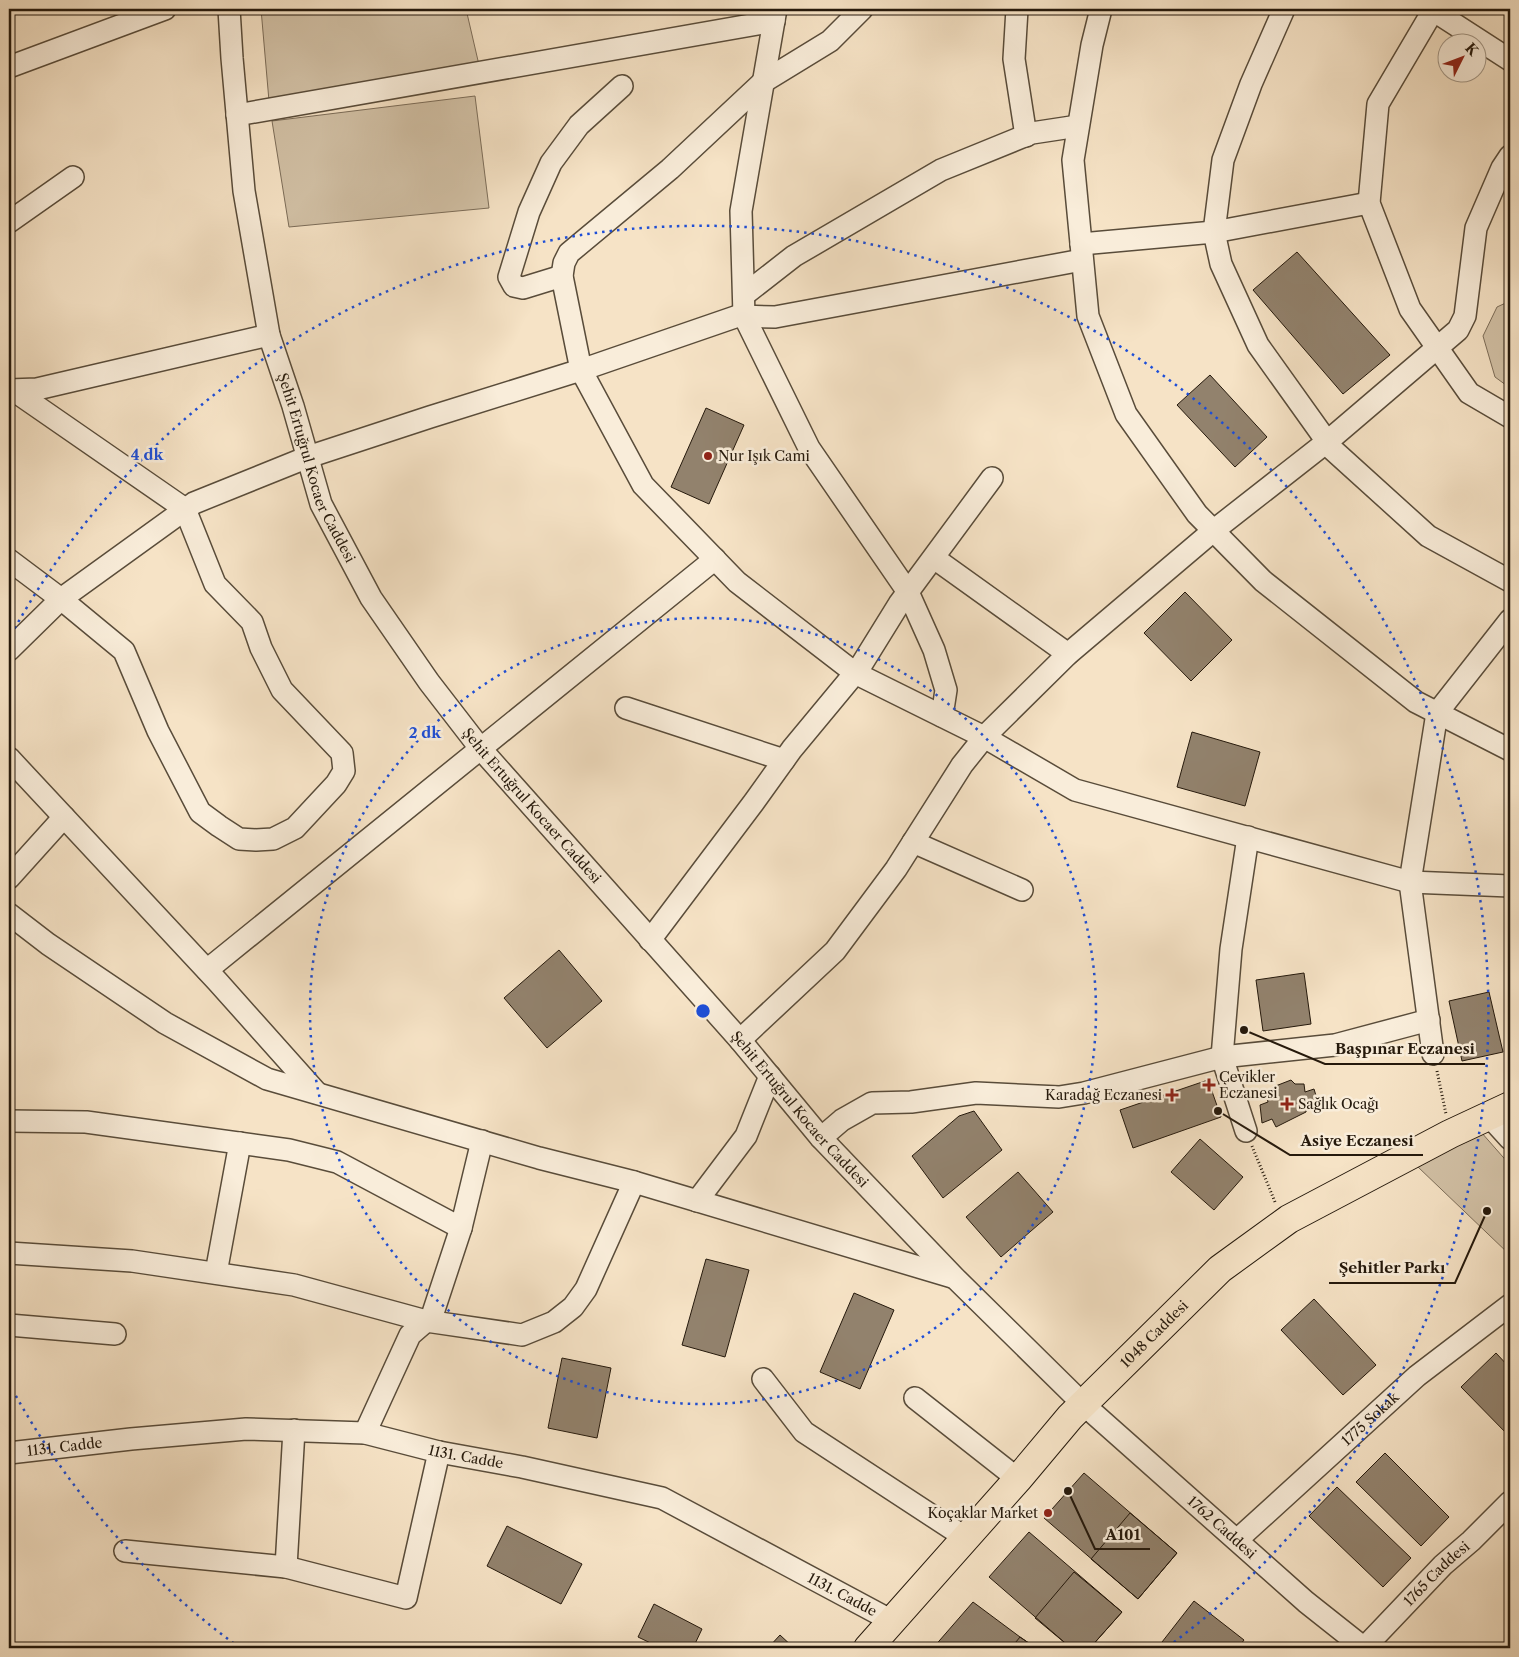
<svg xmlns="http://www.w3.org/2000/svg" width="1519" height="1657" font-family="'Libre Caslon Text',serif">
<rect width="100%" height="100%" fill="#f6e3c6"/>
<filter id="stains"><feTurbulence type="fractalNoise" baseFrequency=".004" numOctaves="4"/><feColorMatrix values="0 0 0 0 .2 0 0 0 0 .09 0 0 0 0 .02 0 0 0 .5 -.17"/></filter>
<radialGradient id="worn" r=".72"><stop offset=".6" stop-color="#630" stop-opacity="0"/><stop offset="1" stop-color="#630" stop-opacity=".3"/></radialGradient>
<!-- green -->
<path fill="#d2c1a6" stroke="#7c6d59" d="M261 9H466L479 65 269 101Z
M475 96 489 208 289 227 272 121Z
M1510 301V388L1495 377 1483 336 1497 307Z
M1481 1132 1510 1165V1255L1418 1167Z"/>
<!-- building -->
<path fill="#92826d" stroke="#25190c" d="M1297 252 1390 355 1343 394 1253 290Z
M1210 375 1267 437 1235 467 1177 405Z
M706 408 744 425 709 504 671 487Z
M1185 592 1232 640 1191 681 1144 633Z
M1192 732 1260 752 1245 806 1177 787Z
M559 950 602 1001 547 1048 504 998Z
M1304 973 1311 1024 1263 1031 1256 980Z
M1489 992 1503 1052 1462 1061 1449 1001Z
M1208 1080 1221 1117 1133 1148 1120 1110Z
M1291 1080 1295 1084H1304L1305 1092 1314 1089 1317 1099 1307 1106 1306 1112 1276 1127 1272 1119 1262 1123 1260 1105 1268 1102 1266 1094 1272 1091 1273 1087Z
M974 1111 1002 1150 943 1198 912 1156 959 1116Z
M1200 1139 1243 1177 1214 1210 1171 1172Z
M1018 1172 1053 1212 1001 1257 966 1217Z
M706 1259 749 1270 725 1357 682 1345Z
M854 1293 894 1310 860 1389 820 1372Z
M1314 1299 1376 1365 1343 1395 1281 1330Z
M1496 1353 1510 1368V1437L1461 1387Z
M562 1358 611 1368 597 1438 548 1428Z
M1385 1453 1449 1517 1421 1546 1356 1482Z
M1084 1473 1177 1553 1138 1599 1044 1518Z
M1337 1487 1411 1558 1383 1587 1309 1516Z
M1130 1513 1177 1553 1138 1599 1091 1559Z
M507 1526 582 1564 561 1604 487 1566Z
M1029 1532 1122 1612 1090 1648H1071L989 1577Z
M1074 1572 1122 1612 1090 1648H1071L1035 1618Z
M1194 1601 1244 1640 1238 1648H1170L1162 1642Z
M973 1602 1020 1637 1036 1648H933Z
M654 1604 702 1629 693 1648H661L638 1637Z
M780 1635 794 1648H768Z
M1020 1637 1036 1648H1011Z"/>
<g fill="none" stroke-linecap="round" stroke-linejoin="round">
<!-- minor casing -->
<g stroke="#594c3a" stroke-width="24">
<g id="minor">
<path id="s1" d="M229 9 232 58 244 191 269 335 293 406 321 504 371 598 429 682 480 748 740 1040 821 1138 955 1278 1083 1404 1306 1602 1364 1648"/>
<path d="M776 9 741 211 744 316 809 448 908 592 934 650 946 690 942 716"/>
<path d="M862 9 830 41 763 82 670 169 569 253 564 263 562 276 581 370 643 485 737 582 855 673 984 737 1075 790 1410 882 1510 886"/>
<path d="M1017 9 1014 59 1026 136"/>
<path d="M1101 9 1092 45 1073 160 1088 316 1126 414 1197 514 1263 581 1416 702 1510 750"/>
<path d="M1284 9 1251 84 1223 160 1214 232 1221 264 1258 345 1333 450 1428 536 1510 581"/>
<path d="M1431 9 1510 60"/>
<path d="M1434 9 1378 104 1369 203 1410 309 1469 393 1510 417"/>
<path d="M9 67 165 9"/>
<path d="M237 115 774 21"/>
<path d="M9 222 73 177"/>
<path d="M1081 244 1214 232 1369 203"/>
<path d="M562 276 523 288 514 286 509 277 529 212 551 163 579 125 622 86"/>
<path d="M744 295 794 256 941 170 1032 133 1078 126"/>
<path d="M9 390 37 389 269 335"/>
<path d="M934 558 1068 654"/>
<path d="M9 560 61 599 124 651 158 731 200 812 219 826 239 839 256 840 273 839 295 828 336 784 344 771 342 753 282 690 261 648 252 622 215 584 185 509 13 390"/>
<path d="M9 650 61 599 194 503 308 457 430 417 587 368 738 316 775 317 1082 260"/>
<path d="M626 708 784 760"/>
<path d="M9 758 217 981 317 1093"/>
<path d="M913 842 1022 890"/>
<path d="M9 878 64 817"/>
<path d="M9 914 48 944 165 1023 267 1079 539 1158 634 1182 952 1277"/>
<path d="M650 940 754 802 792 749 860 667 899 604 992 478"/>
<path d="M207 970 715 559"/>
<path d="M740 1040 835 951 896 869 962 765 986 735 1068 654 1213 531 1328 441 1458 330 1465 316 1476 228 1502 168 1510 156"/>
<path d="M1433 1054 1410 882 1437 713 1510 620"/>
<path d="M1489 1116 1510 1139"/>
<path d="M9 1121 86 1122 289 1150 337 1162 461 1228"/>
<path d="M1246 1131 1222 1057 1231 949 1248 837"/>
<path d="M821 1138 842 1120 872 1103 911 1102 976 1093 1059 1097 1084 1093 1222 1057 1335 1045 1429 1020"/>
<path d="M697 1201 746 1136 770 1076"/>
<path d="M9 1253 132 1261 294 1285 426 1321 522 1335 554 1322 573 1307 586 1289 634 1182"/>
<path d="M216 1273 240 1143"/>
<path d="M9 1325 115 1334"/>
<path d="M763 1379 804 1432 966 1538"/>
<path d="M915 1398 1018 1479"/>
<path d="M365 1433 410 1335 432 1316 461 1228 482 1141"/>
<path id="s2" d="M9 1453 131 1439 246 1429 365 1433 439 1452 522 1467 662 1498 892 1621"/>
<path id="s3" d="M1237 1540 1417 1376 1510 1305"/>
<path d="M125 1551 286 1567 406 1598 439 1452"/>
<path d="M286 1567 294 1430"/>
<path id="s4" d="M1364 1648 1443 1565 1471 1541 1510 1502"/>
</g>
</g>
<!-- major casing -->
<g stroke="#25190c" stroke-width="30">
<g id="major">
<path id="s5" d="M868 1648 1018 1479 1070 1417 1220 1269 1289 1219 1450 1134 1510 1106"/>
</g>
</g>
<!-- path -->
<path stroke="#25190c" stroke-width="3" stroke-dasharray="1 2.5" stroke-linecap="butt" d="M1437 1071 1446 1114
M1252 1146 1275 1202"/>
<!-- minor -->
<use href="#minor" stroke="#f9edda" stroke-width="21"/>
<!-- major -->
<use href="#major" stroke="#f6e3c6" stroke-width="28"/>
</g>
<!-- distance rings -->
<g fill="none" stroke="#1d4ed8" stroke-width="2.5" stroke-dasharray="2.5 5">
<circle cx="703" cy="1011" r="393"/>
<path d="M240 1648A787 787 0 0 1 11 1387M11 635A787 787 0 1 1 1166 1648"/>
</g>
<!-- markers -->
<g fill="#8f2418" stroke="#f9edda" stroke-width="2">
<circle cx="708" cy="456" r="5"/>
<path d="M1206.5 1077.5h5v5h5v5h-5v5h-5v-5h-5v-5h5z"/>
<path d="M1169.5 1087.5h5v5h5v5h-5v5h-5v-5h-5v-5h5z"/>
<path d="M1284.5 1096.5h5v5h5v5h-5v5h-5v-5h-5v-5h5z"/>
<circle cx="1048" cy="1513" r="5"/>
</g>
<g text-anchor="middle" stroke-width="5" stroke-linejoin="round" paint-order="stroke">
<!-- poi labels -->
<g font-size="14" fill="#25190c" stroke="#f9edda" text-anchor="start">
<text x="718" y="461">Nur Işık Cami</text>
<text x="1219" y="1082">Çevikler<tspan x="1219" dy="16">Eczanesi</tspan></text>
<text x="1162" y="1100" text-anchor="end">Karadağ Eczanesi</text>
<text x="1298" y="1109">Sağlık Ocağı</text>
<text x="1038" y="1518" text-anchor="end">Koçaklar Market</text>
</g>
<!-- street labels -->
<g font-size="14" fill="#25190c" stroke="#f9edda">
<text dy="5" stroke="none"><textPath href="#s1" startOffset="470">Şehit Ertuğrul Kocaer Caddesi</textPath></text>
<text dy="5" stroke="none"><textPath href="#s1" startOffset="875">Şehit Ertuğrul Kocaer Caddesi</textPath></text>
<text dy="5" stroke="none"><textPath href="#s1" startOffset="1280">Şehit Ertuğrul Kocaer Caddesi</textPath></text>
<text dy="5" stroke="none"><textPath href="#s5" startOffset="425">1048 Caddesi</textPath></text>
<text dy="5" stroke="none"><textPath href="#s3" startOffset="180">1775 Sokak</textPath></text>
<text dy="5" stroke="none"><textPath href="#s2" startOffset="56">1131. Cadde</textPath></text>
<text dy="5" stroke="none"><textPath href="#s2" startOffset="461">1131. Cadde</textPath></text>
<text dy="5" stroke="none"><textPath href="#s1" startOffset="1875">1762 Caddesi</textPath></text>
<text dy="5" stroke="none"><textPath href="#s4" startOffset="104">1765 Caddesi</textPath></text>
<text dy="5" stroke="none"><textPath href="#s2" startOffset="866">1131. Cadde</textPath></text>
</g>
</g>
<circle cx="703" cy="1011" r="8" fill="#1d4ed8" stroke="#f9edda" stroke-width="2.5"/>
<g font-size="15" text-anchor="middle" font-weight="bold" fill="#1d4ed8" stroke="#f9edda" stroke-width="5" stroke-linejoin="round" paint-order="stroke">
<text x="147" y="460">4 dk</text>
<text x="425" y="738">2 dk</text>
</g>
<!-- callouts -->
<path fill="none" stroke="#25190c" stroke-width="2" d="M1244 1030L1325 1064H1485M1218 1111L1290 1155H1423M1487 1211L1455 1283H1329M1068 1491L1095 1549H1150"/>
<g fill="#25190c" stroke="#f9edda" stroke-width="2">
<circle cx="1244" cy="1030" r="5"/>
<circle cx="1218" cy="1111" r="5"/>
<circle cx="1487" cy="1211" r="5"/>
<circle cx="1068" cy="1491" r="5"/>
</g>
<g font-size="15" text-anchor="middle" font-weight="bold" fill="#25190c" stroke="#f9edda" stroke-width="5" stroke-linejoin="round" paint-order="stroke">
<text x="1405" y="1054">Başpınar Eczanesi</text>
<text x="1357" y="1146">Asiye Eczanesi</text>
<text x="1392" y="1273">Şehitler Parkı</text>
<text x="1123" y="1540">A101</text>
</g>
<!-- margin -->
<rect width="1519" height="1657" fill="none" stroke="#f6e3c6" stroke-width="30"/>
<rect x="10" y="10" width="1499" height="1637" fill="none" stroke="#25190c" stroke-width="2.5"/>
<rect x="15" y="15" width="1489" height="1627" fill="none" stroke="#25190c"/>
<!-- north arrow -->
<g transform="translate(1462 58) rotate(48)"><circle r="24" fill="#f9edda" stroke="#a49888"/>
<path d="M0-4L9 19L0 12L-9 19Z" fill="#8f2418"/>
<text y="-8" font-size="14" font-weight="bold" text-anchor="middle" fill="#25190c">K</text>
</g>
<rect width="100%" height="100%" filter="url(#stains)"/>
<rect width="100%" height="100%" fill="url(#worn)"/>
</svg>
